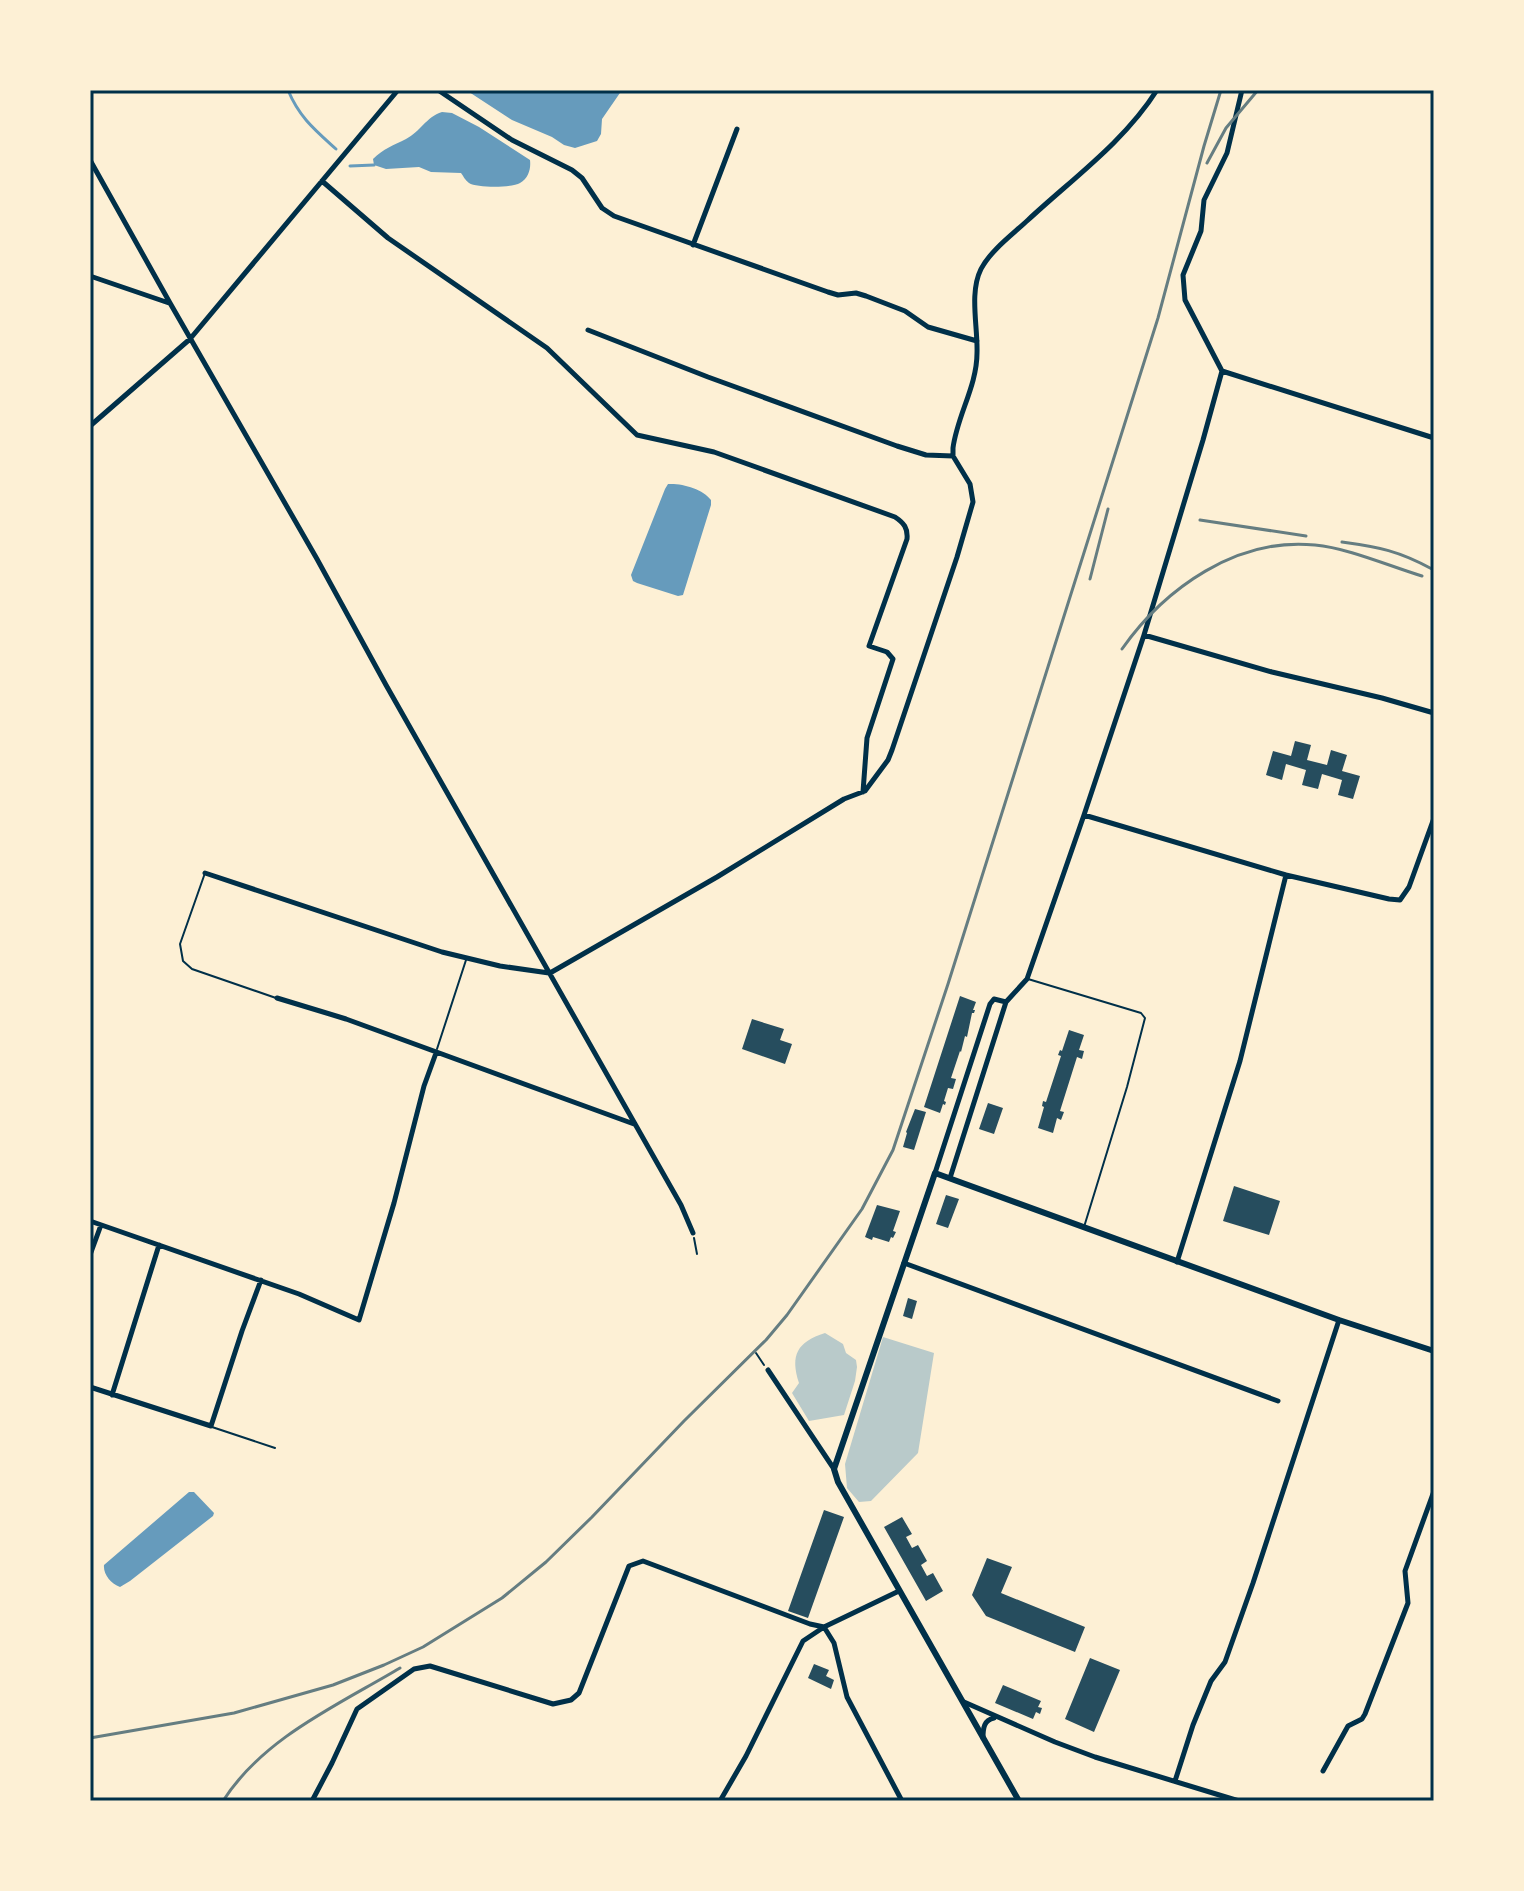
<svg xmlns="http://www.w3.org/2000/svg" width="1524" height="1891" font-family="Overpass,sans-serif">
<rect width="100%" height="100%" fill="#fdf0d5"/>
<!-- green -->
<path fill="#b9caca" d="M825 1333 843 1344 846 1353 856 1360 857 1367 855 1381 844 1415 809 1421 792 1393 799 1383C790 1355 797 1342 825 1333Z
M883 1337 934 1353 918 1453 871 1501 859 1502 847 1488 845 1464Z"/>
<!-- water -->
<path fill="#669bbc" d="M466 90H622L602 119 601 134 597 141 575 148 564 145 552 137 512 120Z
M442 112 452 113 479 127 530 160C531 168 529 178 520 183 512 188 477 188 469 183 465 180 464 177 461 173L431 172 419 167 386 169 374 165 373 159C383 149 394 145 406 139 420 132 426 117 442 112Z
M668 484C682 483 703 489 711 500V505L683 595 678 596 637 583 633 581 631 575 665 489Z
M189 1492H194L214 1513 213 1516 130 1581 120 1587C111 1584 103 1574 104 1565Z"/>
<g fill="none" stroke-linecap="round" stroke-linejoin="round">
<!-- stream -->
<path stroke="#669bbc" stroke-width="3" d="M288 90C299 117 315 130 336 149
M350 166 374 165"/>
</g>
<!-- building -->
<path fill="#264d5e" d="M1295 741 1311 745 1307 760 1327 765 1331 750 1347 755 1342 771 1360 776 1353 799 1338 795 1342 780 1322 774 1318 789 1302 785 1306 770 1286 764 1282 780 1266 775 1273 751 1291 756Z
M960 996 976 1002 973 1010H975L974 1013H972L967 1037 965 1036 961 1052 960 1051 951 1078 956 1079 953 1089 948 1088 944 1101 946 1102 945 1105 943 1104 940 1113 924 1107Z
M752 1019 784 1029 780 1040 792 1044 785 1064 742 1049Z
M1069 1030 1084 1035 1079 1050 1084 1051 1082 1059 1077 1057 1060 1111 1064 1112 1061 1120 1057 1118 1053 1133 1038 1128 1044 1107 1042 1106 1043 1101 1046 1102 1061 1056 1058 1055 1060 1050 1062 1051Z
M988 1103 1003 1108 994 1134 979 1129Z
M915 1109 926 1112 914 1150 903 1147 907 1133 906 1132Z
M1234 1186 1280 1201 1269 1235 1223 1221Z
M946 1195 959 1199 948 1228 936 1224Z
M877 1205 900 1211 893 1231 896 1232 893 1238 891 1237 889 1242 873 1237 872 1240 865 1237Z
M908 1298 917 1301 912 1319 903 1316Z
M824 1510 844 1517 808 1618 788 1611Z
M902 1517 912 1534 906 1537 912 1548 918 1545 927 1561 921 1565 927 1576 933 1573 943 1591 926 1601 884 1527Z
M987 1558 1012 1567 1001 1593 1085 1627 1075 1652 986 1616 972 1595Z
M1090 1658 1120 1670 1094 1732 1065 1719Z
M814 1664 829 1670 826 1676 834 1680 831 1689 808 1678Z
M1003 1685 1041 1701 1038 1707 1042 1708 1040 1714 1036 1712 1033 1719 995 1703Z"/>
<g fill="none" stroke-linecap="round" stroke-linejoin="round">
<!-- path -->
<path stroke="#003049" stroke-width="2" d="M694 1238 697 1254
M756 1353 764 1365"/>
<!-- service -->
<path stroke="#003049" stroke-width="2" d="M205 873 180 944 183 961 192 969 276 998
M1028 979 1141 1013 1145 1018 1127 1087 1084 1227
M437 1049 466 960
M212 1427 275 1448"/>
<!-- minor -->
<path stroke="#003049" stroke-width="5" d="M438 90 512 140 572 170 582 178 602 208 614 216 828 292 838 295 856 293 866 296 905 311 928 327 977 341
M90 160 170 303 317 559 386 685 681 1205 693 1233
M322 181 388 238 547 348 637 435 714 452 895 517C904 523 908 528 907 539L869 646 887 652 893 659 867 738 863 792
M693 245 737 129
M90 276 169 303
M588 330 708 377 897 446 926 455 953 456
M1222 371 1434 438
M90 426 190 339 398 90
M1144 635 1272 672 1382 698 1434 713
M1084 815 1286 875 1389 899 1400 900 1409 887 1434 818
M205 873 442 952 500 966 549 973
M550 973 717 877 844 799 865 791 888 760 892 750 957 557 973 502 970 484 953 456V448C957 416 977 386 977 353 978 327 969 293 981 269 991 250 1013 234 1028 220 1072 179 1124 142 1157 90
M277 998 346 1019 634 1124
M935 1173 990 1004 994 999 1006 1002
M950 1178 1006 1002 1027 979 1084 815 1144 635 1203 440 1222 371 1185 300 1183 275 1201 231 1204 200 1227 153 1242 90
M90 1221 299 1294 359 1320 394 1203 424 1086 436 1053
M90 1255 101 1225
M1177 1262 1240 1061 1286 875
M904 1263 1278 1401
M768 1370 834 1469
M90 1387 211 1426 242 1331 261 1280
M112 1395 159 1245
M964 1702 1055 1742 1095 1757 1239 1801
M983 1738C983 1728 984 1720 994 1718
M1323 1771 1348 1726 1362 1719 1365 1714 1408 1603 1405 1571 1434 1491
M1175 1781 1193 1725 1211 1681 1225 1662 1253 1583 1339 1320
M312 1801 332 1763 357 1709 414 1669 430 1666 553 1704 571 1700 579 1693 629 1566 643 1561 810 1624 824 1627 834 1643 847 1697 902 1801
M720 1801 746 1756 803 1641 824 1627 899 1591"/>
<!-- tertiary -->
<path stroke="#003049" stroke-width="6" d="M1019 1801 838 1482 834 1469 935 1173 1339 1320 1434 1351"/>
<!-- rail -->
<path stroke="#657d81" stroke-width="3" d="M1207 163 1226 128 1258 90
M1200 520 1306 536
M1342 542C1379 547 1399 551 1432 569
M1090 579 1108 509
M1122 649C1165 588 1237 537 1315 545 1348 548 1389 566 1422 576
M90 1738 234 1713 333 1685 384 1665 423 1647 502 1598 546 1562 592 1517 684 1421 766 1340 787 1315 862 1209 893 1150 948 984 1158 318 1204 146 1221 90
M223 1801C263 1738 338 1705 400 1668"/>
</g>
<!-- border -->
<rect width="1524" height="1891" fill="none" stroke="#fdf0d5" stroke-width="184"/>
<rect x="92" y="92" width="1340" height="1707" fill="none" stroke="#003049" stroke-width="3"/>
</svg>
